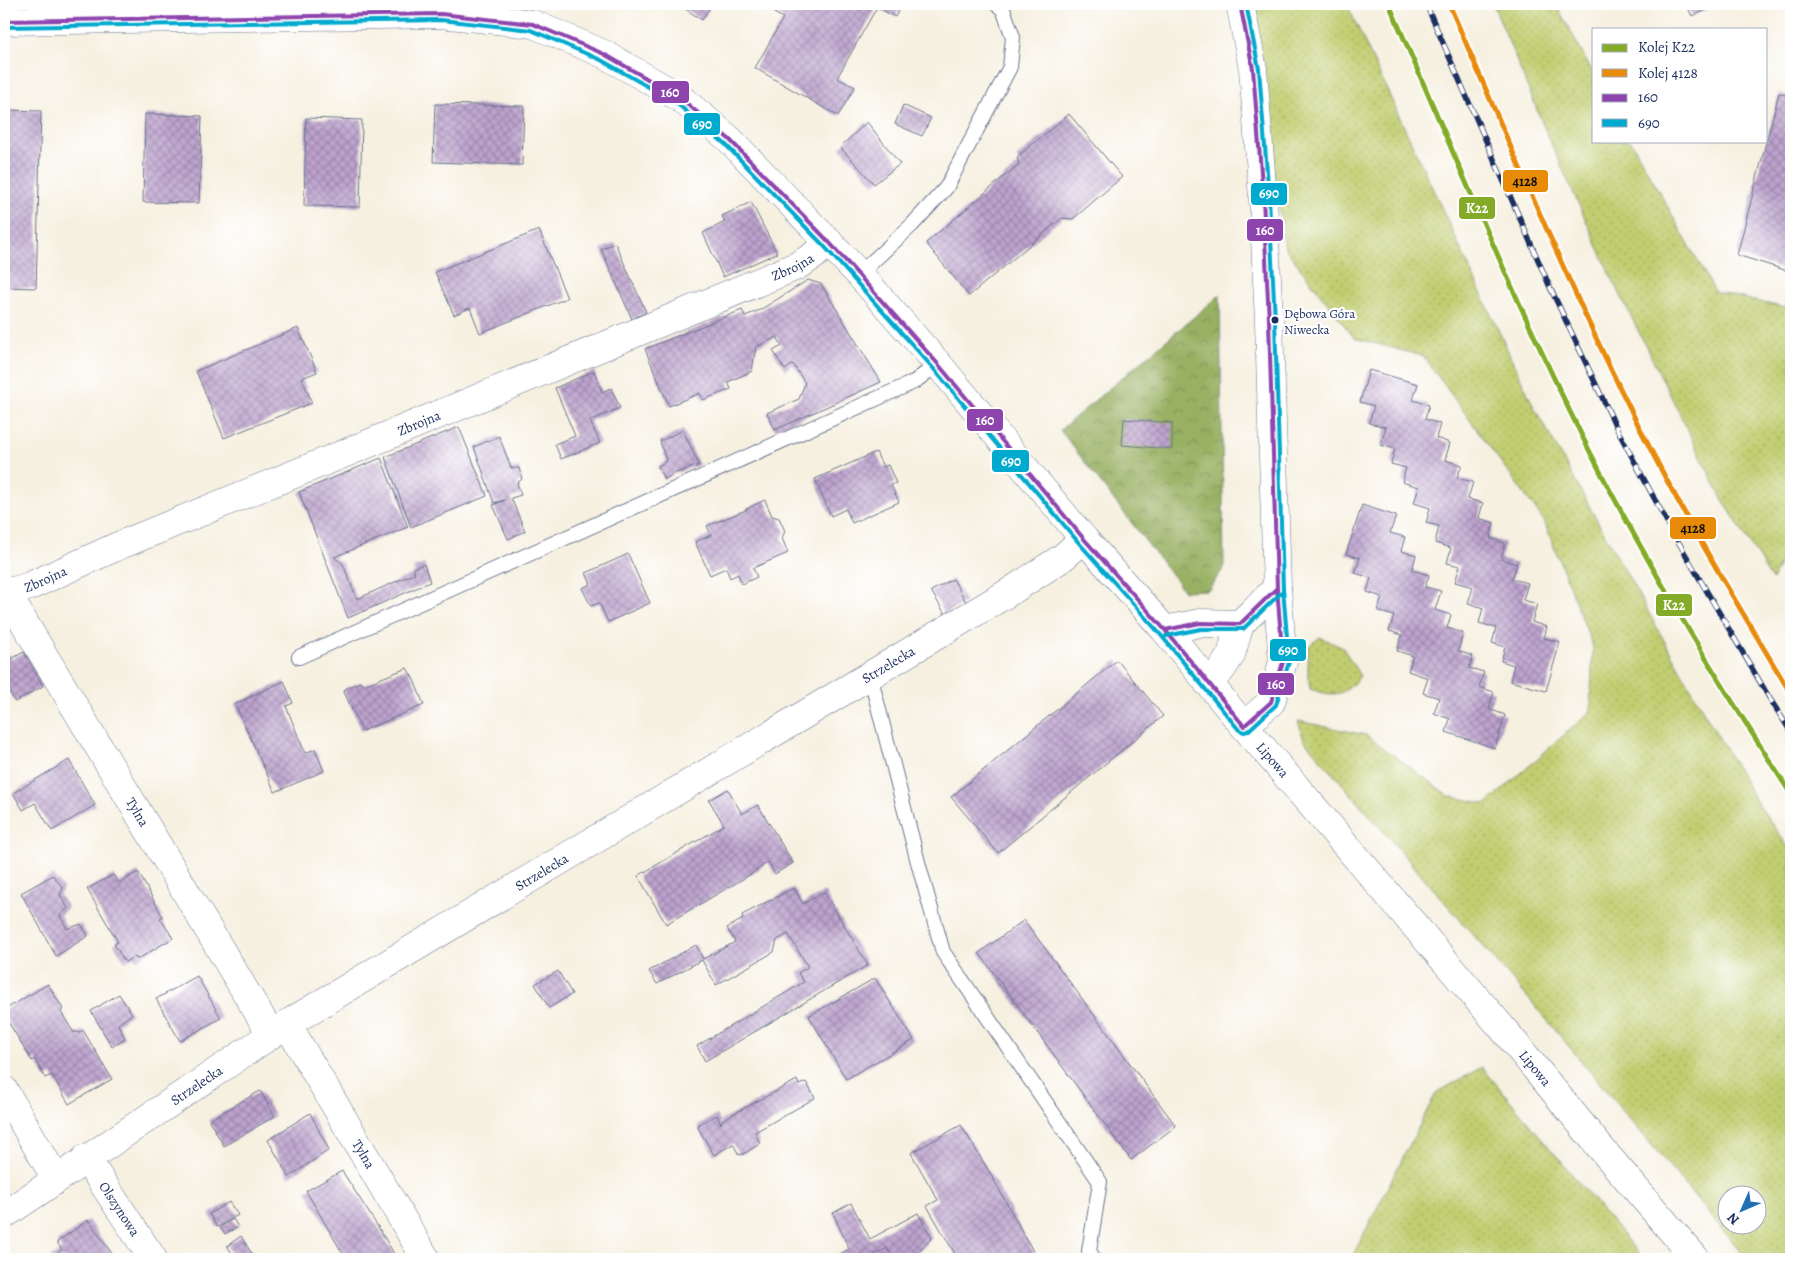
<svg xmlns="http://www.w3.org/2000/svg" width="1795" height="1263" font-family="Alegreya,serif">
<defs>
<pattern id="grass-dots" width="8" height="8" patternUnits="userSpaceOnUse" patternTransform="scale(1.25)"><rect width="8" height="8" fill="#c1cd6f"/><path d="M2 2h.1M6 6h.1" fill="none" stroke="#a5b063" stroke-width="1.8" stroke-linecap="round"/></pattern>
<pattern id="forest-crowns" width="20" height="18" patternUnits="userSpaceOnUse" patternTransform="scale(1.25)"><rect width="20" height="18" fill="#98b062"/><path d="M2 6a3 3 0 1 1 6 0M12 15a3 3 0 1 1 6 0" fill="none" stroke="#7b9054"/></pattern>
<pattern id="building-cross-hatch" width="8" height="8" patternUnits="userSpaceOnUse" patternTransform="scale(1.25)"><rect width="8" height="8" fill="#bda3ce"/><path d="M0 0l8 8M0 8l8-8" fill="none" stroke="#9985aa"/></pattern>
</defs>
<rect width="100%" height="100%" fill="#fff"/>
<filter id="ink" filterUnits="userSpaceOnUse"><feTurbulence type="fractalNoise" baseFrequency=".02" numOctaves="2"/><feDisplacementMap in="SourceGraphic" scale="10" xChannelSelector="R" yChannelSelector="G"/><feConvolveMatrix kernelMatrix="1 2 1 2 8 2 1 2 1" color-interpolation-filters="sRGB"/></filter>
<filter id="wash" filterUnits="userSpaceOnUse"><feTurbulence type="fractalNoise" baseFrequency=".0096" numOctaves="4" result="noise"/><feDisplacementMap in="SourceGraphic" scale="20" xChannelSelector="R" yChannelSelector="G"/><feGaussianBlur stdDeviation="1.12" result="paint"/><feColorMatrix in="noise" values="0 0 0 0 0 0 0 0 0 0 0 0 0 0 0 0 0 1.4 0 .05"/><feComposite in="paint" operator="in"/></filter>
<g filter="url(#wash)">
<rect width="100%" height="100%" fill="#f6f0e0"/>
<!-- grass -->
<path fill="url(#grass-dots)" stroke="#6e7e66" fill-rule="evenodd" d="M1249 4H1347L1535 409 1704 712 1756 801 1791 851V1259H1747L1541 1013 1304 740 1298 721 1366 735 1449 796 1486 804 1590 712 1593 647 1544 521 1423 356 1354 338 1285 248ZM1728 1196H1758V1226H1728Z
M1493 4H1556L1594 75V141H1631L1715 292 1786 308 1791 287V538L1772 580 1720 495 1612 278 1549 139Z
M1320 637 1343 648 1360 676C1343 697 1335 697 1310 689L1308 672V647Z
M1482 1067 1643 1259H1351L1436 1093Z"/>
<!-- forest -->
<path fill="url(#forest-crowns)" stroke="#5a7060" d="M1220 295 1224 568 1208 590 1184 591 1060 430Z"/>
<g id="blocks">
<!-- building -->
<path fill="url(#building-cross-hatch)" d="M678 4H712L702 20Z
M780 4H903L895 17 877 7 837 78 855 87 838 116 755 68 783 18 774 13Z
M1686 4H1721L1692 16Z
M1779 93 1791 97V272L1737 255Z
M435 104 524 106 522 165 433 162Z
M903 105 931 118 922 136 895 124Z
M4 110 41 111 36 288 4 287Z
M145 114 202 116 199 203 143 202Z
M1069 114 1122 177 1073 219 1062 218 969 296 926 243 1019 164 1017 157Z
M306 118 362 120 360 207 304 206Z
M867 122 900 164 874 184 840 147Z
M751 202 777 253 723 277 703 233 725 222 722 216Z
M539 230 567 298 480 333 470 308 454 315 435 272Z
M615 243 646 312 632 319 601 249Z
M808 280 821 284 881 382 775 430 767 413 799 399 805 383 793 364 785 370 773 351 782 346 777 337 756 347 752 371 728 382 731 389 703 400 700 393 669 406 645 349 742 310 745 316 760 310Z
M298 328 317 372 302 378 312 403 224 438 196 371Z
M1369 370 1418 384 1413 400 1429 405 1425 419 1440 424 1436 438 1450 443 1445 460 1462 465 1457 478 1473 482 1468 499 1483 503 1479 518 1494 523 1490 538 1505 543 1501 559 1517 564 1512 579 1528 583 1523 600 1537 604 1532 622 1547 627 1544 638 1560 642 1546 691 1510 681 1514 665 1501 661 1505 647 1492 643 1496 628 1479 623 1483 608 1468 603 1473 587 1455 582 1460 566 1447 563 1451 548 1435 543 1439 526 1426 523 1430 508 1414 503 1419 487 1402 482 1406 468 1391 464 1395 449 1381 445 1386 427 1369 423 1374 406 1360 402Z
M594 371 602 392 611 388 620 408 590 421 600 443 561 459 555 444 575 436 555 388Z
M1124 419 1172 423V449L1122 445Z
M459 427 487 496 411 527 385 457Z
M683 430 699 465 673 474 664 480 658 466 666 461 660 441Z
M499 436 511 468H519L522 479 517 483 521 495 511 498 525 531 508 539 493 505 505 500 494 503 474 447Z
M876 452 883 467 888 465 896 483 891 485 899 502 852 523 846 509 831 516 815 479Z
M381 458 408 527 334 557 343 564 357 599 415 573 413 568 424 564 430 582 348 618 299 492Z
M765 500 772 516 779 518 785 531 782 538 788 553 753 568 757 577 742 584 738 574 730 578 726 568 710 575 695 542 711 535 707 526 746 510V509Z
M1362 505 1396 516 1390 533 1405 537 1401 551 1416 555 1412 570 1429 575 1425 587 1441 591 1435 610 1451 615 1447 628 1463 633 1458 651 1473 656 1469 668 1484 672 1479 687 1494 692 1489 709 1505 715 1495 748 1446 732 1450 719 1434 713 1439 698 1423 693 1428 678 1408 671 1413 656 1397 651 1402 635 1389 631 1394 616 1378 611 1382 597 1367 592 1371 578 1355 573 1360 558 1346 554Z
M628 554 650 603 608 622 599 603 591 606 582 588 591 584 586 573Z
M953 579 966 602 945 614 931 591Z
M4 646 11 659 24 652 43 686 15 702 8 690 4 693Z
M1117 660 1163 716 998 853 951 797Z
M407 668 414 680 424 705 362 731 344 692 345 689 360 682 364 685Z
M284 681 293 703 286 706 305 753 315 749 324 771 275 792 235 704Z
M69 760 95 805 52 831 35 803 23 810 13 793Z
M728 789 742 814 758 805 793 863 775 874 768 862 753 873 666 924 638 876 724 825 709 800Z
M138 872 163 917 160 918 173 938 138 959 133 957 125 962 114 944 118 942 87 889 113 875 119 883Z
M53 875 63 888 60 895 68 908 60 915 67 929 81 924 88 936 56 956 21 893Z
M794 888 803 904 824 892 868 965 705 1061 697 1046 804 982 798 973 808 967 788 934 777 940 774 952 716 985 702 960 657 984 649 971 696 945 703 959 735 942 727 928 743 919 742 915Z
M1024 920 1176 1126 1131 1160 979 953Z
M558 971 572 994 549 1008 535 984Z
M197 976 221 1018 180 1041 156 999Z
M875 978 914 1040 846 1079 809 1016Z
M48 984 63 1009 61 1012 74 1033 76 1031 78 1033 83 1030 112 1079 69 1104 52 1075 45 1078 35 1059 32 1061 4 1015V1010Z
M119 994 132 1014 118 1024 125 1038 112 1047 91 1011Z
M797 1080 799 1085 806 1082 815 1098 755 1132 760 1144 743 1154 739 1155 733 1144 714 1155 698 1128 699 1124 717 1115 721 1124 722 1120Z
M260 1091 275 1116 224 1146 209 1120Z
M310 1113 329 1150 289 1177 268 1140Z
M961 1125 990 1173 1034 1253 1023 1259H958L927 1206 938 1200 911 1153Z
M342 1171 380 1230 397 1259H346L306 1191Z
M229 1202 238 1215 217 1227 209 1214Z
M851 1203 870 1239 918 1213 932 1238 910 1259H893L887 1248 873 1256 875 1259H831L849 1249 833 1213Z
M233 1219 238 1227 225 1234 220 1227Z
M88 1220 116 1259H51L50 1258 62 1250 57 1242Z
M241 1236 255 1259H236L227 1246Z"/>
</g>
</g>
<g filter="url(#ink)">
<use href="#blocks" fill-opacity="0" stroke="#68738c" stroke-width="1"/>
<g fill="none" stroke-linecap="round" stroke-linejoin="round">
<!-- service casing -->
<g stroke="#68738c" stroke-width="16">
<path id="service" d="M859 274 912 225 946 188 1010 67 1013 37 1003 9 996 4
M299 657 914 382 938 364
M870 675 919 866 943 952 1100 1182 1089 1251 1094 1259"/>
</g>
<!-- minor casing -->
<g stroke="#68738c" stroke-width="29">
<g id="minor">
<path d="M1240 4 1253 69 1263 198 1269 321 1277 588 1283 662 1271 702 1244 726"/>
<path id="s1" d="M4 21 441 14 533 24 604 54 679 97 729 139 859 274 938 364 1084 539 1165 630 1244 726 1509 1036 1599 1146 1696 1259"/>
<path id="s2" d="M4 589 271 1034"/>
<path id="s3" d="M4 594 30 586 118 546 370 443 797 266 813 256 829 242"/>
<path d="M1165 630 1200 623 1240 624"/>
<path d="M1208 683 1222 669 1231 655 1240 624 1277 588"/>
<path id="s4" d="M287 1024 426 1259"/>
<path d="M4 1090 56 1179"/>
<path id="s5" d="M86 1158 153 1259"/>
<path id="s6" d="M4 1215 287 1024 1011 591 1062 558 1084 539"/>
</g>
</g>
<!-- service -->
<use href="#service" stroke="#fff" stroke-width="14"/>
<!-- minor -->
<use href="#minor" stroke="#fff" stroke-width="28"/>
<!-- rail casing -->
<g stroke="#1b2f5e" stroke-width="5.5">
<path id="rail" d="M1426 4 1549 285 1617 429 1667 522 1706 590 1770 699 1791 732"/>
</g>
<!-- rail -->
<use href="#rail" stroke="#fff" stroke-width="4" stroke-dasharray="11" stroke-linecap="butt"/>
<!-- bus-1 casing -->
<g stroke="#fff" stroke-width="8">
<path id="bus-1" d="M4 21 441 14 533 24 604 54 679 97 729 139 829 242 938 364 1084 539 1165 630 1244 726 1271 702 1283 662 1277 588 1269 321 1263 198 1253 69 1240 4
M1165 630 1200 623 1240 624 1277 588 1276 556"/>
</g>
<!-- bus-2 casing -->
<g stroke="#fff" stroke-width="8">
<path id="bus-2" d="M4 27 441 20 531 30 601 60 675 102 725 144 824 246 933 368 1079 543 1160 634 1239 730 1244 732 1248 731 1276 705 1289 662 1283 588 1275 321 1269 198 1259 69 1246 4
M1166 636 1201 629H1243L1283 591 1282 556"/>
</g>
<!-- bus-1 -->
<use href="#bus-1" stroke="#8e44ad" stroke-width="4"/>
<!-- bus-2 -->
<use href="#bus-2" stroke="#00a9ce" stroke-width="4"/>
<!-- rail-1 casing -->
<g stroke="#fff" stroke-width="9">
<path id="rail-1" d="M1389 4C1453 151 1514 300 1586 444 1647 565 1717 680 1791 794"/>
</g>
<!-- rail-2 casing -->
<g stroke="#fff" stroke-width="9">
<path id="rail-2" d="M1449 4C1515 156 1578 309 1654 456 1696 537 1744 615 1791 694"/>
</g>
<!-- rail-1 -->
<use href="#rail-1" stroke="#83ab28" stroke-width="5"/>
<!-- rail-2 -->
<use href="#rail-2" stroke="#e88b09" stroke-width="5"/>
</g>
</g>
<!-- markers -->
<circle fill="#1b2f5e" stroke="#fff" stroke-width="2" cx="1275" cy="320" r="4.5"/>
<g text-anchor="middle" stroke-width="4.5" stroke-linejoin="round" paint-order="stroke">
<!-- bus labels -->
<g font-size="13" fill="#1b2f5e" stroke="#fff" text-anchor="start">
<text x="1284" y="318">Dębowa Góra<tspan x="1284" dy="16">Niwecka</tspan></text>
</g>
<!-- street labels -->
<g font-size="14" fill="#1b2f5e" stroke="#fff">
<text dy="5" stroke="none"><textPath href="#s3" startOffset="854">Zbrojna</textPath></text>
<text dy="5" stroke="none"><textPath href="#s3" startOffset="449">Zbrojna</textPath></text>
<text dy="5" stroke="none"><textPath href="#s3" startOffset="44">Zbrojna</textPath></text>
<text dy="5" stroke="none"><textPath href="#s6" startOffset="1042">Strzelecka</textPath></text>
<text dy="5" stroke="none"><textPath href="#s1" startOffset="1584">Lipowa</textPath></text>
<text dy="5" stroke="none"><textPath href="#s2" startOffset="260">Tylna</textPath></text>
<text dy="5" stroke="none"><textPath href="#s6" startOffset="638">Strzelecka</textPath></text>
<text dy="5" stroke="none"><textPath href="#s1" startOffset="1989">Lipowa</textPath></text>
<text dy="5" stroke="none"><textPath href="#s6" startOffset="232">Strzelecka</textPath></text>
<text dy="5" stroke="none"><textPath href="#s4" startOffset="151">Tylna</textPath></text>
<text dy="5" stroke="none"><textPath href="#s5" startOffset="61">Olszynowa</textPath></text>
</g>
</g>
<g stroke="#fff" stroke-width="2">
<rect x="651" y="80" width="39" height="24" rx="5" fill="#8e44ad"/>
<rect x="683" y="112" width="38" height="24" rx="5" fill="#00a9ce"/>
<rect x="1502" y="169" width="47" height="24" rx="5" fill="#e88b09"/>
<rect x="1250" y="182" width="38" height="24" rx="5" fill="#00a9ce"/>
<rect x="1458" y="196" width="38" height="24" rx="5" fill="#83ab28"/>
<rect x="1246" y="218" width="38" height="24" rx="5" fill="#8e44ad"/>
<rect x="966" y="408" width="38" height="24" rx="5" fill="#8e44ad"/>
<rect x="991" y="449" width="39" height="24" rx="5" fill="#00a9ce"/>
<rect x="1669" y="516" width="48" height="24" rx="5" fill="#e88b09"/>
<rect x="1655" y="593" width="38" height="24" rx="5" fill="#83ab28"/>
<rect x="1269" y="638" width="38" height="24" rx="5" fill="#00a9ce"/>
<rect x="1257" y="672" width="38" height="24" rx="5" fill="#8e44ad"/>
</g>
<g font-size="14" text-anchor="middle" font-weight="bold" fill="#fff">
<text x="670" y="97">160</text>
<text x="702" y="129">690</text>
<text x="1269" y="198">690</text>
<text x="1477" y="213">K22</text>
<text x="1265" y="235">160</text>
<text x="985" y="425">160</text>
<text x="1011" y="466">690</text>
<text x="1674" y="610">K22</text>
<text x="1288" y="655">690</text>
<text x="1276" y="689">160</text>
</g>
<g font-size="14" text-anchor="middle" font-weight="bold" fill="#111">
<text x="1525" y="186">4128</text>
<text x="1693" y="533">4128</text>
</g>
<!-- margin -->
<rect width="1795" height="1263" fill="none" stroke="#fff" stroke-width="20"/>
<!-- legend -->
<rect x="1592" y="28" width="175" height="115" fill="#ffffff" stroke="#a4acbf"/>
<rect x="1602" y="44" width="25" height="8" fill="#83ab28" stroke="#a4acbf"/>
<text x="1638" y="52" font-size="15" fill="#1b2f5e">Kolej K22</text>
<rect x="1602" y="69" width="25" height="8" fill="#e88b09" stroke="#a4acbf"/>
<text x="1638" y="78" font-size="15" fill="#1b2f5e">Kolej 4128</text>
<rect x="1602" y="94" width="25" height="8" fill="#8e44ad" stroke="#a4acbf"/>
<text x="1638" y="102" font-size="15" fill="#1b2f5e">160</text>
<rect x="1602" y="119" width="25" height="8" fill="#00a9ce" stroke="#a4acbf"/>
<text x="1638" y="128" font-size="15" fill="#1b2f5e">690</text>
<!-- north arrow -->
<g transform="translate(1742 1210) rotate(225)"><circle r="24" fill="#ffffff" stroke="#a4acbf"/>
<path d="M0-4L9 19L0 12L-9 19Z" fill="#1f6fb2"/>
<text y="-8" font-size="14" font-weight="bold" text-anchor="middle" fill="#1b2f5e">N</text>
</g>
</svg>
